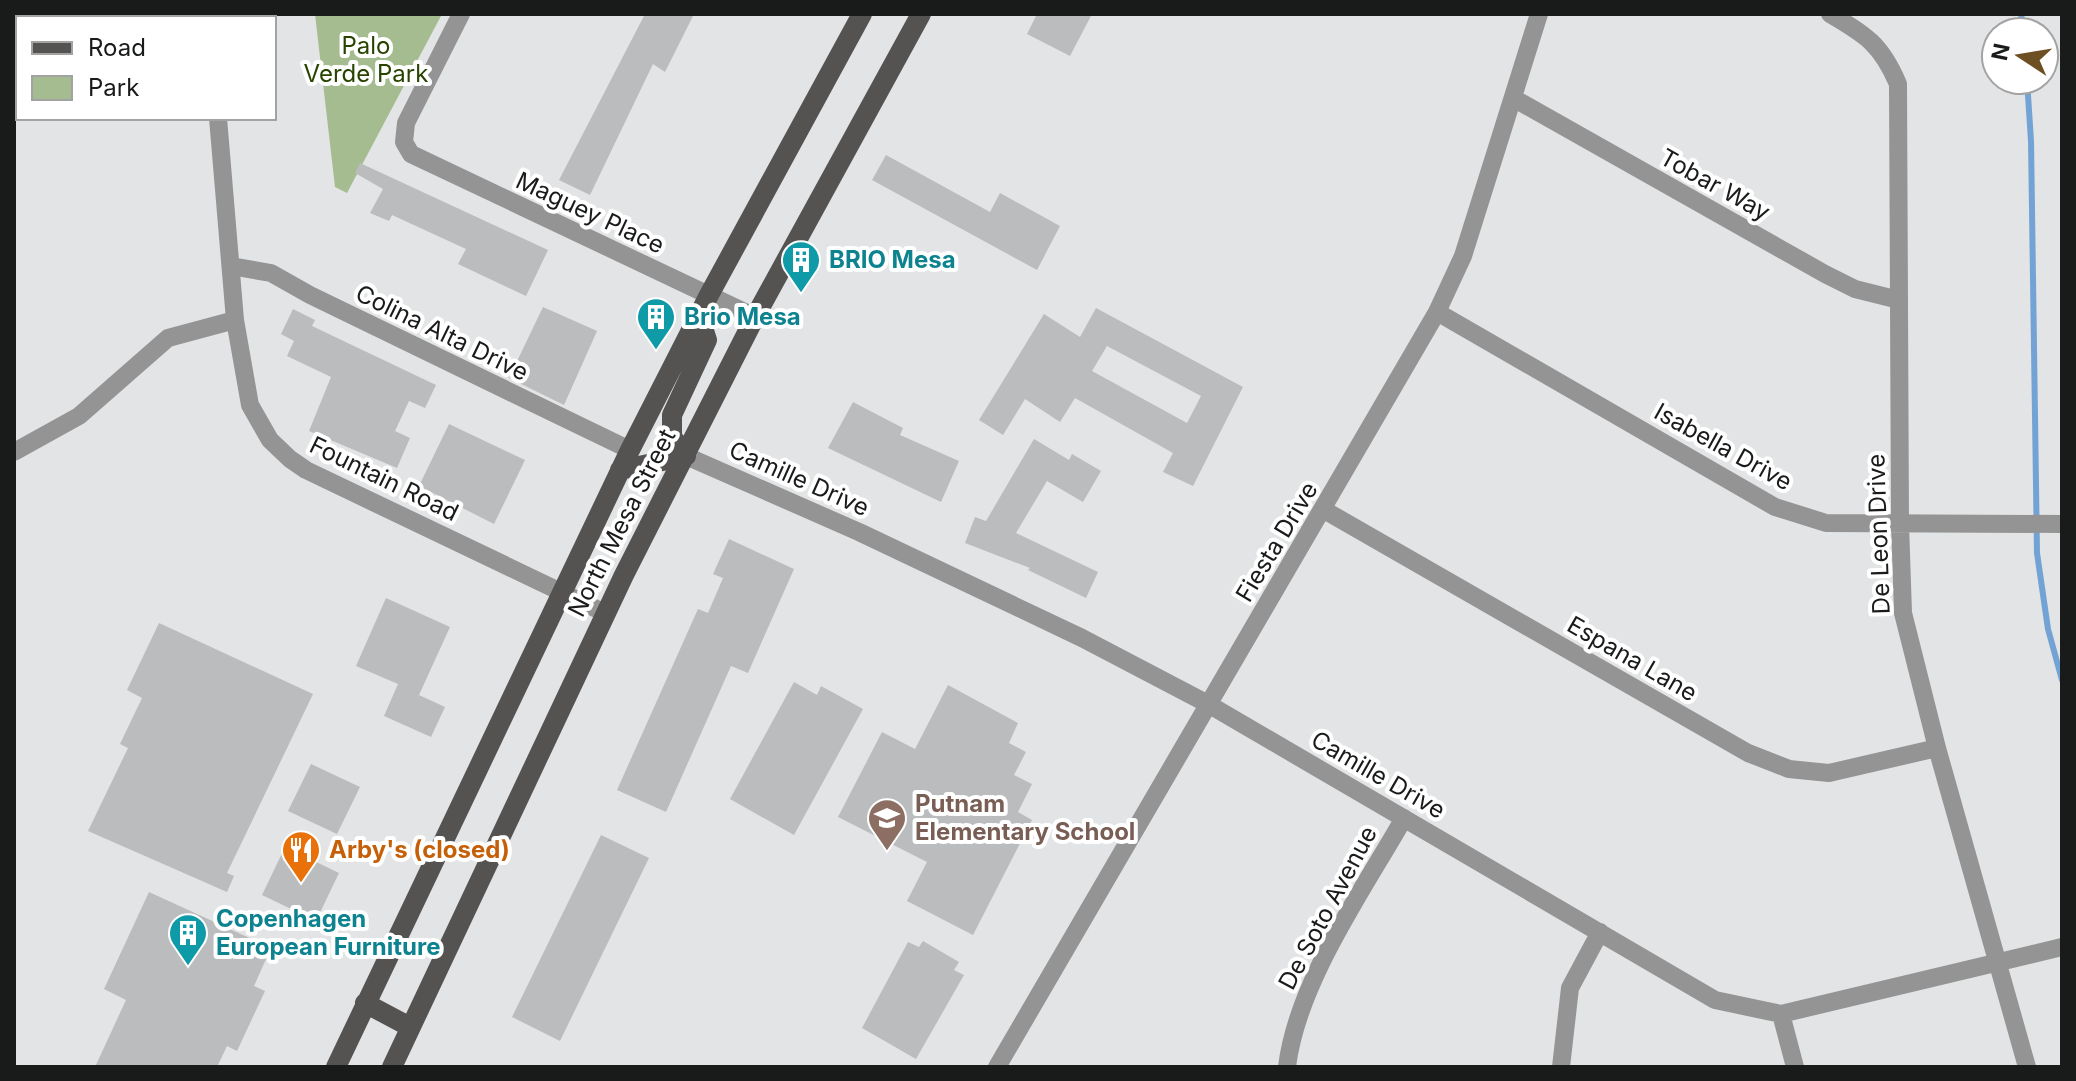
<svg xmlns="http://www.w3.org/2000/svg" width="2076" height="1081" font-family="Inter,sans-serif">
<rect width="100%" height="100%" fill="#e2e4e6"/>
<!-- green -->
<path fill="#a4bc90" d="M315 14H442L347 193 335 187Z"/>
<g fill="none" stroke-linecap="round" stroke-linejoin="round">
<!-- stream -->
<path stroke="#73a3d4" stroke-width="6" d="M2021 14 2024 32
M2027 80 2031 141 2037 553 2048 629 2062 680"/>
</g>
<!-- building -->
<path fill="#babcbe" fill-rule="evenodd" d="M645 14H694L665 72 653 64 590 195 559 180Z
M1037 14H1092L1070 56 1027 34Z
M886 155 990 212 1000 193 1060 226 1037 270 872 180Z
M360 163 548 250 526 296 458 264 466 249 392 215 389 221 370 213 383 189 355 173Z
M543 307 597 331 564 405 509 378Z
M1096 308 1243 387 1193 486 1163 472 1173 453 1075 398 1060 422 1025 399 1003 435 979 420 1044 314 1080 337ZM1107 346 1201 396 1187 423 1092 371Z
M293 309 315 320 312 326 436 385 425 408 409 401 395 431 410 438 397 468 309 431 331 377 287 356 294 341 281 334Z
M853 402 903 428 900 435 959 461 941 502 828 448Z
M449 424 525 460 494 524 419 486Z
M1034 439 1069 460 1072 454 1101 471 1083 502 1047 481 1016 533 1098 572 1086 598 1028 570 1030 568 965 543 975 517 986 521Z
M729 539 794 569 748 673 731 666 666 812 617 790 698 609 708 613 723 578 713 574Z
M386 598 450 627 419 695 445 707 431 737 384 716 398 684 356 666Z
M159 623 313 694 227 873 234 876 227 892 88 831 128 748 120 744 142 698 127 690Z
M794 682 817 695 821 686 863 709 794 835 730 799Z
M948 685 1018 723 1009 743 1026 752 1014 775 1032 784 1018 812 1032 820 973 935 907 901 927 862 838 817 882 732 915 749Z
M311 764 360 787 337 834 288 811Z
M601 835 649 858 560 1041 512 1017Z
M285 847 339 873 316 921 262 895Z
M149 892 271 948 254 986 265 991 237 1051 227 1046 217 1067H95L126 1000 104 989Z
M923 941 959 962 954 970 964 975 916 1059 862 1028 908 942 919 947Z"/>
<g fill="none" stroke-linecap="round" stroke-linejoin="round">
<!-- minor -->
<path stroke="#959494" stroke-width="18" d="M207 14 208 18
M461 14 406 123 404 142 411 154 755 317
M1830 14C1866 35 1881 44 1898 84L1900 524 1903 613 1937 748 2027 1067
M1513 98 1825 274 1855 289 1899 300
M218 118 235 320 250 405 270 440 290 459 306 470 605 613
M231 266 271 273 310 295 630 450
M1437 312 1775 507 1826 523 2062 524
M14 452 79 416 168 338 235 320
M686 456 859 532 1082 638 1208 704 1715 1000 1781 1014 2062 947
M1324 510 1748 753 1789 769 1829 773 1937 748
M1781 1014 1795 1067
M997 1067 1437 312 1463 256 1539 14
M1287 1067C1297 983 1362 892 1404 818
M1561 1067 1570 988 1600 932"/>
<!-- major -->
<path stroke="#555352" stroke-width="20" d="M686 456 672 437V415L707 340 699 315
M620 470 686 456
M365 1003 410 1027
M336 1067 630 450 709 295 862 14
M392 1067 624 575 755 317 921 14"/>
</g>
<!-- icons -->
<defs>
<g id="building-pin" transform="scale(2)"><path d="M0 17L-7.5 6A9.5 9.5 0 1 1 7.5 6Z" fill="#0f9aa8" stroke="#fff"/><path d="M-4-6H4V6H1V3H-1V6H-4ZM-2.5-4.3h1.7v1.8h-1.7ZM.8-4.3h1.7v1.8H.8ZM-2.5-1h1.7V.8h-1.7ZM.8-1h1.7V.8H.8Z" fill="#fff"/></g>
<g id="school-pin" transform="scale(2)"><path d="M0 17L-7.5 6A9.5 9.5 0 1 1 7.5 6Z" fill="#8d6e63" stroke="#fff"/><path d="M0-5L7-2L0 1L-7-2ZM-4 1L0 2.5L4 1V4Q0 6-4 4Z" fill="#fff"/></g>
<g id="restaurant-pin" transform="scale(2)"><path d="M0 17L-7.5 6A9.5 9.5 0 1 1 7.5 6Z" fill="#e8710a" stroke="#fff"/><path d="M-5-6h1v4h1v-4h1v4h1v-4h1v5L-1.5 .5V6h-2V.5L-5-1ZM5-6V6H3V1.5H1.5Q1.5-4 5-6Z" fill="#fff"/></g>
</defs>
<g fill-rule="evenodd">
<use href="#building-pin" x="801" y="260"/>
<use href="#building-pin" x="656" y="317"/>
<use href="#school-pin" x="887" y="818"/>
<use href="#restaurant-pin" x="301" y="850"/>
<use href="#building-pin" x="188" y="933"/>
</g>
<g text-anchor="middle" stroke-width="8" stroke-linejoin="round" paint-order="stroke">
<!-- park labels -->
<g font-size="24" fill="#284400" stroke="#fff">
<text x="366" y="54">Palo<tspan x="366" dy="28">Verde Park</tspan></text>
</g>
<!-- street labels -->
<g font-size="24" fill="#191a1a" stroke="#fff">
<text transform="translate(1715 185) rotate(29)" y="8">Tobar Way</text>
<text transform="translate(590 213) rotate(25)" y="8">Maguey Place</text>
<text transform="translate(442 333) rotate(26)" y="8">Colina Alta Drive</text>
<text transform="translate(1723 447) rotate(29)" y="8">Isabella Drive</text>
<text transform="translate(384 479) rotate(26)" y="8">Fountain Road</text>
<text transform="translate(799 479) rotate(24)" y="8">Camille Drive</text>
<text transform="translate(622 523) rotate(-63)" y="8">North Mesa Street</text>
<text transform="translate(1879 534) rotate(-92)" y="8">De Leon Drive</text>
<text transform="translate(1277 542) rotate(-59)" y="8">Fiesta Drive</text>
<text transform="translate(1632 659) rotate(30)" y="8">Espana Lane</text>
<text transform="translate(1378 775) rotate(30)" y="8">Camille Drive</text>
<text transform="translate(1328 908) rotate(-62)" y="8">De Soto Avenue</text>
</g>
<!-- culture labels -->
<g font-size="24" font-weight="bold" fill="#0d838f" stroke="#fff" text-anchor="start">
<text x="829" y="268">BRIO Mesa</text>
<text x="684" y="325">Brio Mesa</text>
<text x="216" y="927">Copenhagen<tspan x="216" dy="28">European Furniture</tspan></text>
</g>
<!-- education labels -->
<g font-size="24" font-weight="bold" fill="#785e54" stroke="#fff" text-anchor="start">
<text x="915" y="812">Putnam<tspan x="915" dy="28">Elementary School</tspan></text>
</g>
<!-- food labels -->
<g font-size="24" font-weight="bold" fill="#c56008" stroke="#fff" text-anchor="start">
<text x="329" y="858">Arby's (closed)</text>
</g>
</g>
<!-- border -->
<rect width="2076" height="1081" fill="none" stroke="#191a1a" stroke-width="32"/>
<!-- legend -->
<rect x="16" y="16" width="260" height="104" fill="#ffffff" stroke="#a3a3a3" stroke-width="2"/>
<rect x="32" y="42" width="40" height="12" fill="#555352" stroke="#a3a3a3" stroke-width="2"/>
<text x="88" y="56" font-size="24" fill="#191a1a">Road</text>
<rect x="32" y="76" width="40" height="24" fill="#a4bc90" stroke="#a3a3a3" stroke-width="2"/>
<text x="88" y="96" font-size="24" fill="#191a1a">Park</text>
<!-- north arrow -->
<g transform="translate(2020 56) rotate(282)"><circle r="38" fill="#ffffff" stroke="#a3a3a3" stroke-width="2"/>
<path d="M0-6L14 30L0 20L-14 30Z" fill="#6e4f24"/>
<text y="-12" font-size="22" font-weight="bold" text-anchor="middle" fill="#191a1a">N</text>
</g>
</svg>
